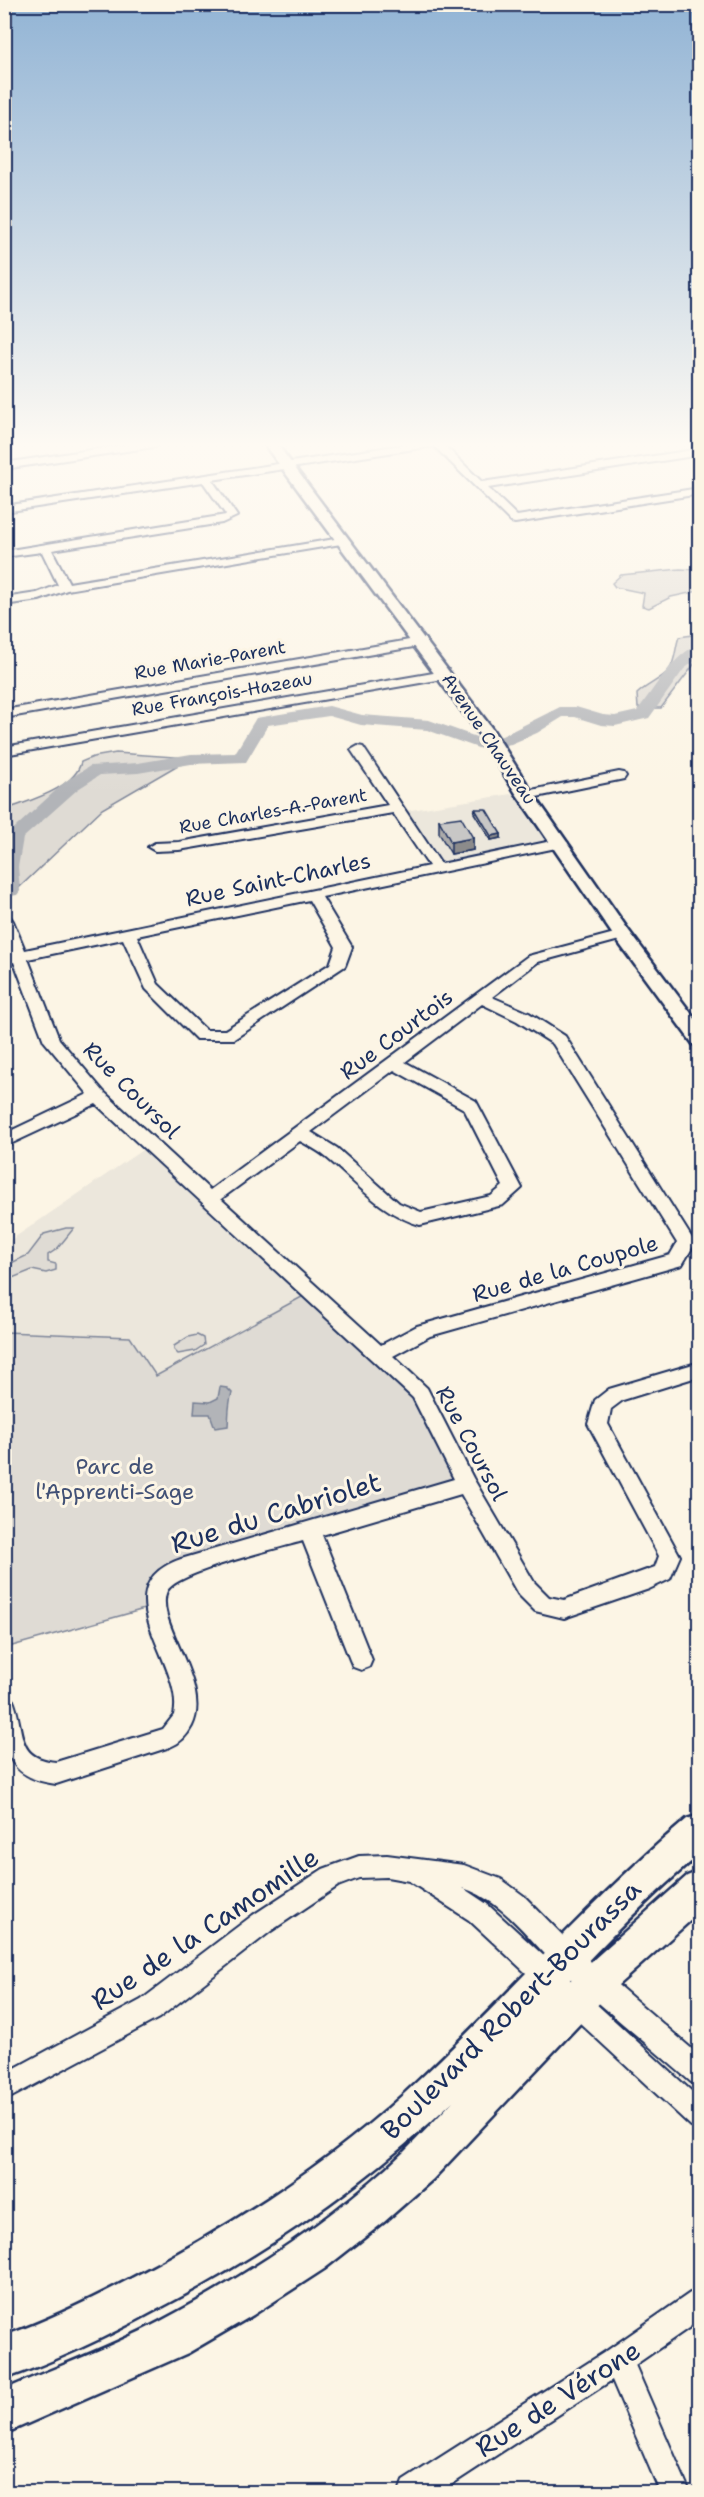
<svg xmlns="http://www.w3.org/2000/svg" width="704" height="2497" font-family="'Shantell Sans',sans-serif">
<rect width="100%" height="100%" fill="#fcf5e5"/>
<filter id="ink" filterUnits="userSpaceOnUse"><feTurbulence type="fractalNoise" baseFrequency=".0167" numOctaves="2"/><feDisplacementMap in="SourceGraphic" scale="12" xChannelSelector="R" yChannelSelector="G"/><feConvolveMatrix kernelMatrix="1 2 1 2 8 2 1 2 1" color-interpolation-filters="sRGB"/></filter>
<g filter="url(#ink)">
<!-- built -->
<path fill="#ece7dc" d="M524 792 561 843 437 868 399 812Z
M151 1144 311 1292 156 1376 130 1337 5 1332V1244Z"/>
<!-- green -->
<path fill="#dfdbd4" stroke="#7d8599" stroke-width="1.5" d="M680 569 699 570V591L671 597 649 608 642 606 644 593 615 587 612 583 621 575Z
M699 634V658L661 708H638L637 694C646 685 662 679 669 670 676 660 675 647 679 637Z
M116 753 190 758 102 809 5 901V810C27 801 75 789 81 762L93 757Z
M66 1228H74L57 1249 48 1255V1262L56 1264V1270L46 1273 32 1270 5 1281V1266L28 1255 44 1234Z
M311 1292 420 1393 466 1484 181 1568 155 1606 5 1648V1332L130 1337 156 1376Z
M197 1335 203 1338 204 1345 195 1351 178 1354 174 1350V1346L188 1337Z"/>
<!-- water -->
<path fill="#b2b4b8" stroke="#767f94" stroke-width="1.5" d="M220 1387 227 1388 232 1393C228 1405 229 1414 228 1426L215 1428 210 1414H194L195 1401 210 1402 218 1398Z"/>
<g fill="none" stroke-linecap="round" stroke-linejoin="round">
<!-- river -->
<path fill="#b2b4b8" fill-rule="evenodd" d="M700 645V657L684 669 649 718 615 726 601 725 575 717H563L537 733 511 744 481 749 427 730 361 725 329 716 268 725 246 762 191 764 138 773 100 775 78 789 23 838 18 867 20 891 17 895 4 897 6 836 66 781 90 766 138 763 191 754 235 753 256 718 329 706 362 715 429 720 482 739 502 736 560 707H576L603 715 615 716 637 711C652 692 676 650 700 645Z"/>
<!-- minor casing -->
<g stroke="#1b2f5e" stroke-width="4">
<path id="minor" d="M130 444H159L154 447 4 469V463Z
M408 444H443L482 482 700 449V455L488 488 517 516 700 488V494L515 523 511 522 434 446 212 480 237 516 222 523 52 550 69 583 341 538 347 541 341 544 67 590 39 600 4 605V598L37 593 58 585 42 552 4 557V551L226 515 203 482 4 512V506Z
M421 638 425 639V645L4 718V710Z
M445 671 451 675 449 678 4 755V747Z
M358 746 363 747 441 864 561 839 568 843 561 847 322 897 352 947 345 966 234 1039H196L146 989 123 939 28 959 59 1039 104 1092 210 1190 528 956 622 931 627 932 629 935 627 938 538 962 492 997 529 1013 565 1036 695 1243 682 1265 430 1336 393 1356 427 1388 473 1478 534 1582 549 1597 564 1600 655 1567 659 1556 588 1424 595 1400 609 1389 700 1362V1376L623 1400 611 1409 608 1424 680 1556 670 1579 649 1589 564 1618 535 1611 518 1594 461 1494 322 1535 372 1660 369 1667 361 1670 353 1667 350 1660 303 1541C279 1548 177 1572 167 1591 153 1621 213 1684 192 1726 187 1736 180 1743 170 1747L56 1784C0 1777 4 1743 4 1695L12 1698C26 1729 13 1758 56 1762L163 1729 174 1715C186 1665 98 1588 181 1559L454 1479 413 1398 96 1104 4 1147V1134L88 1094 44 1041 14 962 4 964V954L11 953 4 937V917L11 918 13 921 25 950 429 866 393 813 179 850 155 851 148 847 155 843 179 842 388 805 351 750ZM309 900 336 947 330 964 225 1030H206L158 984 137 936ZM482 1004 517 1021 553 1044 677 1243 670 1255 417 1326 381 1345 221 1199 300 1141C309 1146 319 1151 327 1158 357 1183 381 1214 420 1225L503 1205 522 1188 476 1101 405 1062ZM394 1070 464 1109 503 1186 491 1196 421 1212 399 1203 337 1148 311 1132Z
M619 772 624 773 626 776 624 779 527 799 520 795 527 791Z
M387 1855 464 1865 501 1879 524 1896 575 1948 700 2056V2086L691 2082C647 2044 601 2006 558 1967 527 1938 505 1902 463 1888L487 1904 700 2099V2130L691 2126 469 1920 409 1881 387 1877 359 1878 338 1886 271 1931 159 2018 4 2101V2074L141 2000 253 1915 323 1869 359 1856Z
M700 2289V2320L635 2365 690 2492H660L612 2380 440 2492H399L403 2481 608 2350 690 2293Z"/>
</g>
<!-- major casing -->
<g stroke="#1b2f5e" stroke-width="5">
<path id="major" d="M264 444H277L493 730 532 792 629 931 700 1025V1045L693 1044 613 935 515 792 479 734Z"/>
</g>
<!-- highway casing -->
<g stroke="#1b2f5e" stroke-width="5">
<path id="highway" d="M700 1815V1854C652 1894 608 1939 565 1985L687 1876 700 1871V1912L608 1994 433 2179 384 2222 324 2269 253 2315 188 2353 4 2434V2390C56 2367 110 2348 159 2322 246 2276 334 2219 405 2151 421 2135 437 2118 453 2101 364 2186 263 2255 154 2311 106 2337 56 2361 4 2379V2336C47 2321 88 2301 128 2280 227 2229 322 2168 405 2093 502 2004 586 1903 687 1819Z"/>
</g>
<!-- minor -->
<use href="#minor" fill="#fcf5e5" fill-rule="evenodd"/>
<!-- major -->
<use href="#major" fill="#fcf5e5" fill-rule="evenodd"/>
<!-- highway -->
<use href="#highway" fill="#fcf5e5" fill-rule="evenodd"/>
</g>
<!-- wall -->
<path fill="#acabaa" stroke="#1b2f5e" stroke-width="1.5" d="M475 809 501 834V838L491 840 474 813Z
M439 820 473 838V850L451 854 439 833Z"/>
<!-- shaded-wall -->
<path fill="#8c8b8b" stroke="#1b2f5e" stroke-width="1.5" d="M501 834V838L491 840V836Z
M473 838V850L451 854V842Z"/>
<!-- building -->
<path fill="#c8c7c6" stroke="#1b2f5e" stroke-width="1.5" d="M475 809H486L501 834 491 836Z
M461 817 473 838 451 842 439 820Z"/>
</g>
<!-- sky -->
<linearGradient id="sky" x2="0" y2="1"><stop stop-color="#92b4d5"/><stop offset="0.56" stop-color="#fefaf3"/><stop offset="1" stop-color="#fefaf3" stop-opacity="0"/></linearGradient>
<rect width="704" height="794" fill="url(#sky)"/>
<g text-anchor="middle" stroke-width="6" stroke-linejoin="round" paint-order="stroke">
<!-- far-street labels -->
<g font-size="18" fill="#1b2f5e" stroke="#fcf5e5">
<text transform="translate(210 660) rotate(-10)" y="6">Rue Marie-Parent</text>
<text transform="translate(222 694) rotate(-10)" y="6">Rue François-Hazeau</text>
<text transform="translate(489 739) rotate(56)" y="6">Avenue Chauveau</text>
<text transform="translate(273 811) rotate(-10)" y="6">Rue Charles-A.-Parent</text>
</g>
<!-- street labels -->
<g font-size="22" fill="#1b2f5e" stroke="#fcf5e5">
<text transform="translate(278 879) rotate(-12)" y="8">Rue Saint-Charles</text>
<text transform="translate(396 1034) rotate(-37)" y="8">Rue Courtois</text>
<text transform="translate(132 1090) rotate(45)" y="8">Rue Coursol</text>
<text transform="translate(565 1268) rotate(-16)" y="8">Rue de la Coupole</text>
<text transform="translate(472 1443) rotate(62)" y="8">Rue Coursol</text>
</g>
<!-- park labels -->
<g font-size="22" fill="#425176" stroke="#fcf5e5">
<text x="115" y="1474">Parc de<tspan x="115" dy="25">l'Apprenti-Sage</tspan></text>
</g>
<!-- near-street labels -->
<g font-size="27" fill="#1b2f5e" stroke="#fcf5e5">
<text transform="translate(276 1513) rotate(-17)" y="9">Rue du Cabriolet</text>
<text transform="translate(205 1929) rotate(-34)" y="9">Rue de la Camomille</text>
<text transform="translate(511 2010) rotate(-45)" y="9">Boulevard Robert-Bourassa</text>
<text transform="translate(558 2399) rotate(-33)" y="9">Rue de Vérone</text>
</g>
</g>
<!-- margin -->
<rect width="704" height="2497" fill="none" stroke="#fcf5e5" stroke-width="24"/>
<rect x="12" y="12" width="680" height="2473" fill="none" stroke="#1b2f5e" stroke-width="2" filter="url(#ink)"/>
</svg>
